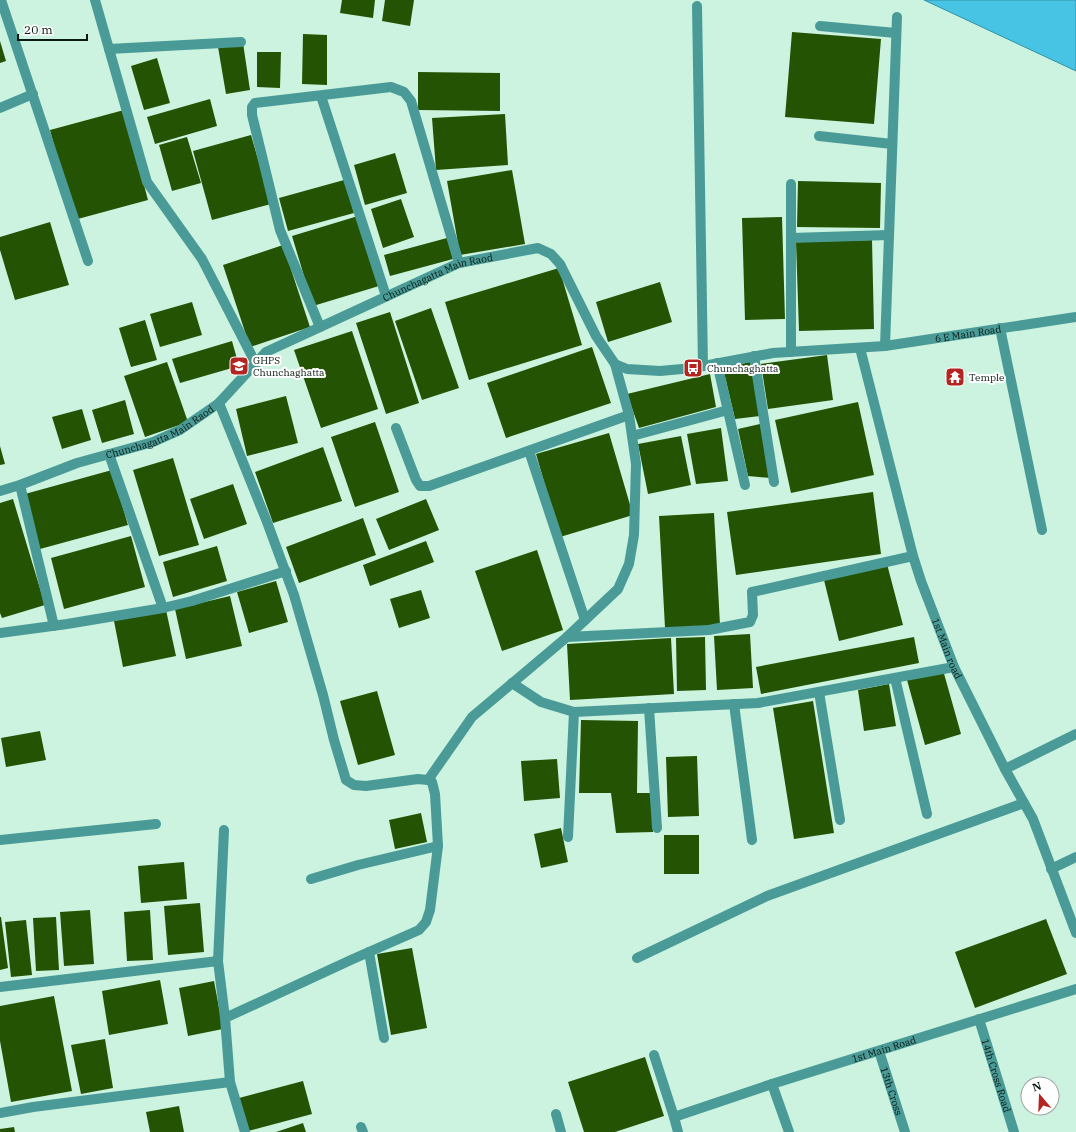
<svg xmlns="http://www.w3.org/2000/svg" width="1076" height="1132" font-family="'IBM Plex Serif',serif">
<rect width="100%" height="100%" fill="#cbf3df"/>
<!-- water -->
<path fill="#47c4e4" stroke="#3591a5" d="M924 0H1076V71Z"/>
<!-- building -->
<path fill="#245403" d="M342 0H375L373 18 340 13Z
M385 0H414L410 26 382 21Z
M792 32 881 39 874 124 785 117Z
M303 34 327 35V85L302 84Z
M0 41 6 61 0 63Z
M243 43 250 90 226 94 218 47Z
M257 52H281L280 88 257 87Z
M157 58 170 103 144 110 131 66Z
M418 72 500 73V111L418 110Z
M210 99 217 126 155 144 147 117Z
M124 110 148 200 74 220 50 130Z
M505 114 508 165 436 170 432 118Z
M251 135 271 204 212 220 193 151Z
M187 137 201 183 172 191 159 145Z
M395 153 407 193 365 205 354 165Z
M512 170 525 244 460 255 447 181Z
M344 180 354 213 288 231 279 198Z
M798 181 881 183 880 228 797 227Z
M401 199 414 237 383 248 371 209Z
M358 216 379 286 313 306 292 236Z
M782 217 785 319 745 320 742 218Z
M50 222 69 285 15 300 0 250V237Z
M447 238 453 259 390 276 384 255Z
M872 240 874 329 799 331 796 242Z
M283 245 310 327 250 347 223 265Z
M559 268 582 345 469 380 445 302Z
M660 282 672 322 608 342 596 302Z
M192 302 202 335 160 347 150 314Z
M431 308 459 388 422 400 395 321Z
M390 312 419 403 386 414 356 323Z
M145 320 157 360 131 367 119 328Z
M352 331 378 409 321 428 294 350Z
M232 341 239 366 180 383 172 359Z
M592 347 611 403 506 438 487 383Z
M827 355 833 400 768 409 761 364Z
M167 362 188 422 145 437 124 376Z
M750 362 760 416 735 419 723 368Z
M710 374 716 407 639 428 627 394Z
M286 396 298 443 247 456 236 409Z
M125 400 134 434 102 443 92 410Z
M858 402 874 475 791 493 775 420Z
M82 409 91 440 62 449 52 417Z
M375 422 399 492 355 507 331 437Z
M760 424 771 478 748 476 738 429Z
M721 428 728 481 696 484 687 434Z
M609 433 633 515 560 537 536 454Z
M681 436 691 485 648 494 638 444Z
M0 446 5 464 0 465Z
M323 447 342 501 273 523 255 472Z
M173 458 199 545 159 556 133 470Z
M112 470 128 525 40 549 25 494Z
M233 484 247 524 204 539 190 499Z
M873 492 881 554 736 575 727 512Z
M13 499 45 605 2 618 0 613V503Z
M426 499 439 530 389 550 376 519Z
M714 513 720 625 665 628 659 516Z
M363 518 376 555 299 583 286 547Z
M131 536 145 587 64 609 51 558Z
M426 541 434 562 370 586 363 565Z
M217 546 227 581 173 597 163 562Z
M537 550 563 630 502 651 475 571Z
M887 564 903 625 839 641 824 580Z
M276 581 288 622 249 633 237 592Z
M421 590 430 618 399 628 390 599Z
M230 596 242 646 186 659 175 609Z
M166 610 176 656 123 667 114 621Z
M750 634 753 688 717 690 714 636Z
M705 637 706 690 677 691 676 638Z
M914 637 919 663 761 694 756 667Z
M671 638 674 694 570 700 567 644Z
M943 670 961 734 925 745 907 680Z
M889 684 896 726 864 731 858 690Z
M377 691 395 755 358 765 340 701Z
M813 701 834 833 794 839 773 708Z
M581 720 638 721 637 793H652L653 832 616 833 611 793H579Z
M40 731 46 760 6 767 1 738Z
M697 756 699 816 668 817 666 757Z
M557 759 560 798 524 801 521 761Z
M421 813 427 842 395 849 389 820Z
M561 828 568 862 541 868 534 834Z
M664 835H699V874H664Z
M184 862 187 899 141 903 138 866Z
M200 903 204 952 168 955 164 906Z
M90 910 94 964 64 966 60 912Z
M150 910 153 960 127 961 124 912Z
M0 917H1L8 968 0 970Z
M56 917 59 970 36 971 33 918Z
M1046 919 1067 974 975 1008 955 952Z
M26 920 32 975 11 977 5 922Z
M412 948 427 1028 391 1035 377 954Z
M160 980 168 1024 109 1035 102 991Z
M214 981 223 1029 188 1036 179 988Z
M54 996 72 1091 11 1102 0 1041V1006Z
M105 1039 113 1088 81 1094 71 1045Z
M645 1057 664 1116 615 1132H584L568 1082Z
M303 1081 312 1114 248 1131 239 1098Z
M179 1106 184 1132H150L146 1112Z
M303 1123 306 1132H276Z
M14 1127 15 1132H0V1129Z"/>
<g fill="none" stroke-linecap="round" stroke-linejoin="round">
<!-- minor -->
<g stroke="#4a9b97" stroke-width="10">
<path d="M1 0 88 261"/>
<path d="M95 0 147 182 202 259 256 364"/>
<path d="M697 6 703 366"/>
<path d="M820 26 896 33"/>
<path d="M109 49 241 42"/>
<path d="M321 96 386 296"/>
<path d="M0 108 33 94"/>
<path d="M819 136 892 144"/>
<path d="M791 184V352"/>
<path d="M791 238 889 235"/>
<path d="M320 327 280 230 252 115V107L255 103 391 87 404 92 411 101 459 263"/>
<path d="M1000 328 1042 530"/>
<path d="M885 346 897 17"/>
<path id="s1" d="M860 348 913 556 921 581 954 667 1005 769 1033 819 1076 933"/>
<path d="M754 356 774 482"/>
<path d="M717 363 745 485"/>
<path d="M219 403 267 522 294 595 323 695 334 740 346 780 354 785 366 786 418 779 428 780 432 782 435 794 438 846 430 910 426 922 419 930 353 959 225 1018"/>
<path d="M396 428 416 480 420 486H429L629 415"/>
<path d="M632 436 728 410"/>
<path d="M529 451 585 620"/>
<path d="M109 454 163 608"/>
<path d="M20 485 54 626"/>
<path id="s2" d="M0 491 20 485 77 463 153 442 180 430 219 403 266 352 459 263 538 248 551 254 560 264 596 336 615 364 627 369 660 371 693 368 773 353 885 346 1076 317"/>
<path d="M0 633 67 624 163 608 192 601 286 571"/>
<path d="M567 637 709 630 750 622 753 615 752 592 913 556"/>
<path d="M895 678 927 814"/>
<path d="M512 683 541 702 574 712 758 703 954 667"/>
<path d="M819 692 840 820"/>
<path d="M734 704 752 840"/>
<path d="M649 708 657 828"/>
<path d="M1005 769 1076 734"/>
<path d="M428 780 472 717 567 637 618 589 629 564 634 535 636 464 629 415 615 364"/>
<path d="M568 837 574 712"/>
<path d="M0 840 156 824"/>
<path d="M1051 869 1076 857"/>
<path d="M311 879 358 865 438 846"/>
<path d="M369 952 384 1038"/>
<path d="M637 958 767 896 1024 803"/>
<path d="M218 961 224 830"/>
<path d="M0 987 218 961 225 1018 230 1082 245 1132"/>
<path id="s3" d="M979 1019 1014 1132"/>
<path id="s4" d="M879 1051 905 1132"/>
<path d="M654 1055 674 1117"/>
<path d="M772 1084 789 1132"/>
<path d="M0 1113 33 1107 230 1082"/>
<path d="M556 1114 561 1132"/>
<path d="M361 1127 363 1132"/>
<path id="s5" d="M678 1132 674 1117 772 1084 1076 989"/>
</g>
</g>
<!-- icons -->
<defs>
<g id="school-square" transform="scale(1)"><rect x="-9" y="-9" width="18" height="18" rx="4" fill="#b42521" stroke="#fff"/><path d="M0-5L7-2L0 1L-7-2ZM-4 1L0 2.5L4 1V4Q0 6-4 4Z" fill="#fff"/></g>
<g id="bus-square" transform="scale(1)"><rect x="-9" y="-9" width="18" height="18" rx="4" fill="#b42521" stroke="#fff"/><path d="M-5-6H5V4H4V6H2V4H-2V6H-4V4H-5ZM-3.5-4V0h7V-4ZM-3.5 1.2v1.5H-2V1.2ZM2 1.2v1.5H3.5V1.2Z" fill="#fff"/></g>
<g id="temple-square" transform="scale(1)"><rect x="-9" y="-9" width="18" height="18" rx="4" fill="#b42521" stroke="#fff"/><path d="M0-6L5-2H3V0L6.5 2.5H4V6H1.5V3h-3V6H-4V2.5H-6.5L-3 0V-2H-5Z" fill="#fff"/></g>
</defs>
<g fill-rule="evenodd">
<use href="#school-square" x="239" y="366"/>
<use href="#bus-square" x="693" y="368"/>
<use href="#temple-square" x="955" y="377"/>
</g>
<g text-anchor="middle" stroke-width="4" stroke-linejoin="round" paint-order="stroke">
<!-- street labels -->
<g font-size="10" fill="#0a1912" stroke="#fff">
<text dy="4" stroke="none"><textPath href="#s2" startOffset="495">Chunchagatta Main Raod</textPath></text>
<text dy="4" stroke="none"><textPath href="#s2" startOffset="1099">6 E Main Road</textPath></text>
<text dy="4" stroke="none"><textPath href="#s2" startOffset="171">Chunchagatta Main Raod</textPath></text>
<text dy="4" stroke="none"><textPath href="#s1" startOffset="313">1st Main road</textPath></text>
<text dy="4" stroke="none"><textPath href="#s5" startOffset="236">1st Main Road</textPath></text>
<text dy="4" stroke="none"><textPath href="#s3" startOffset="59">14th Cross Road</textPath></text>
<text dy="4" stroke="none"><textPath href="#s4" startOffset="42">13th Cross</textPath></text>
</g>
<!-- poi labels -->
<g font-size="10" fill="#0a1912" stroke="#fff" text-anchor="start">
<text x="253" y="364">GHPS<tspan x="253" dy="12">Chunchaghatta</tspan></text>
<text x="707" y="372">Chunchaghatta</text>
<text x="969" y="381">Temple</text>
</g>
</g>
<!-- north arrow -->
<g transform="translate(1040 1096) rotate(341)"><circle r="19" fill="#ffffff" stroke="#9da3a0"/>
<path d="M0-3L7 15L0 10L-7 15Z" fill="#b42521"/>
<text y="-6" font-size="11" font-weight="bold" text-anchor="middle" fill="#0a1912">N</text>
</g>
<!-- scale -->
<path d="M18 34v6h69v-6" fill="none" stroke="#0a1912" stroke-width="2"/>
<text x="24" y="34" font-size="12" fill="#0a1912" stroke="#ffffff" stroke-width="3" paint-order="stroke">20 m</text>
</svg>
